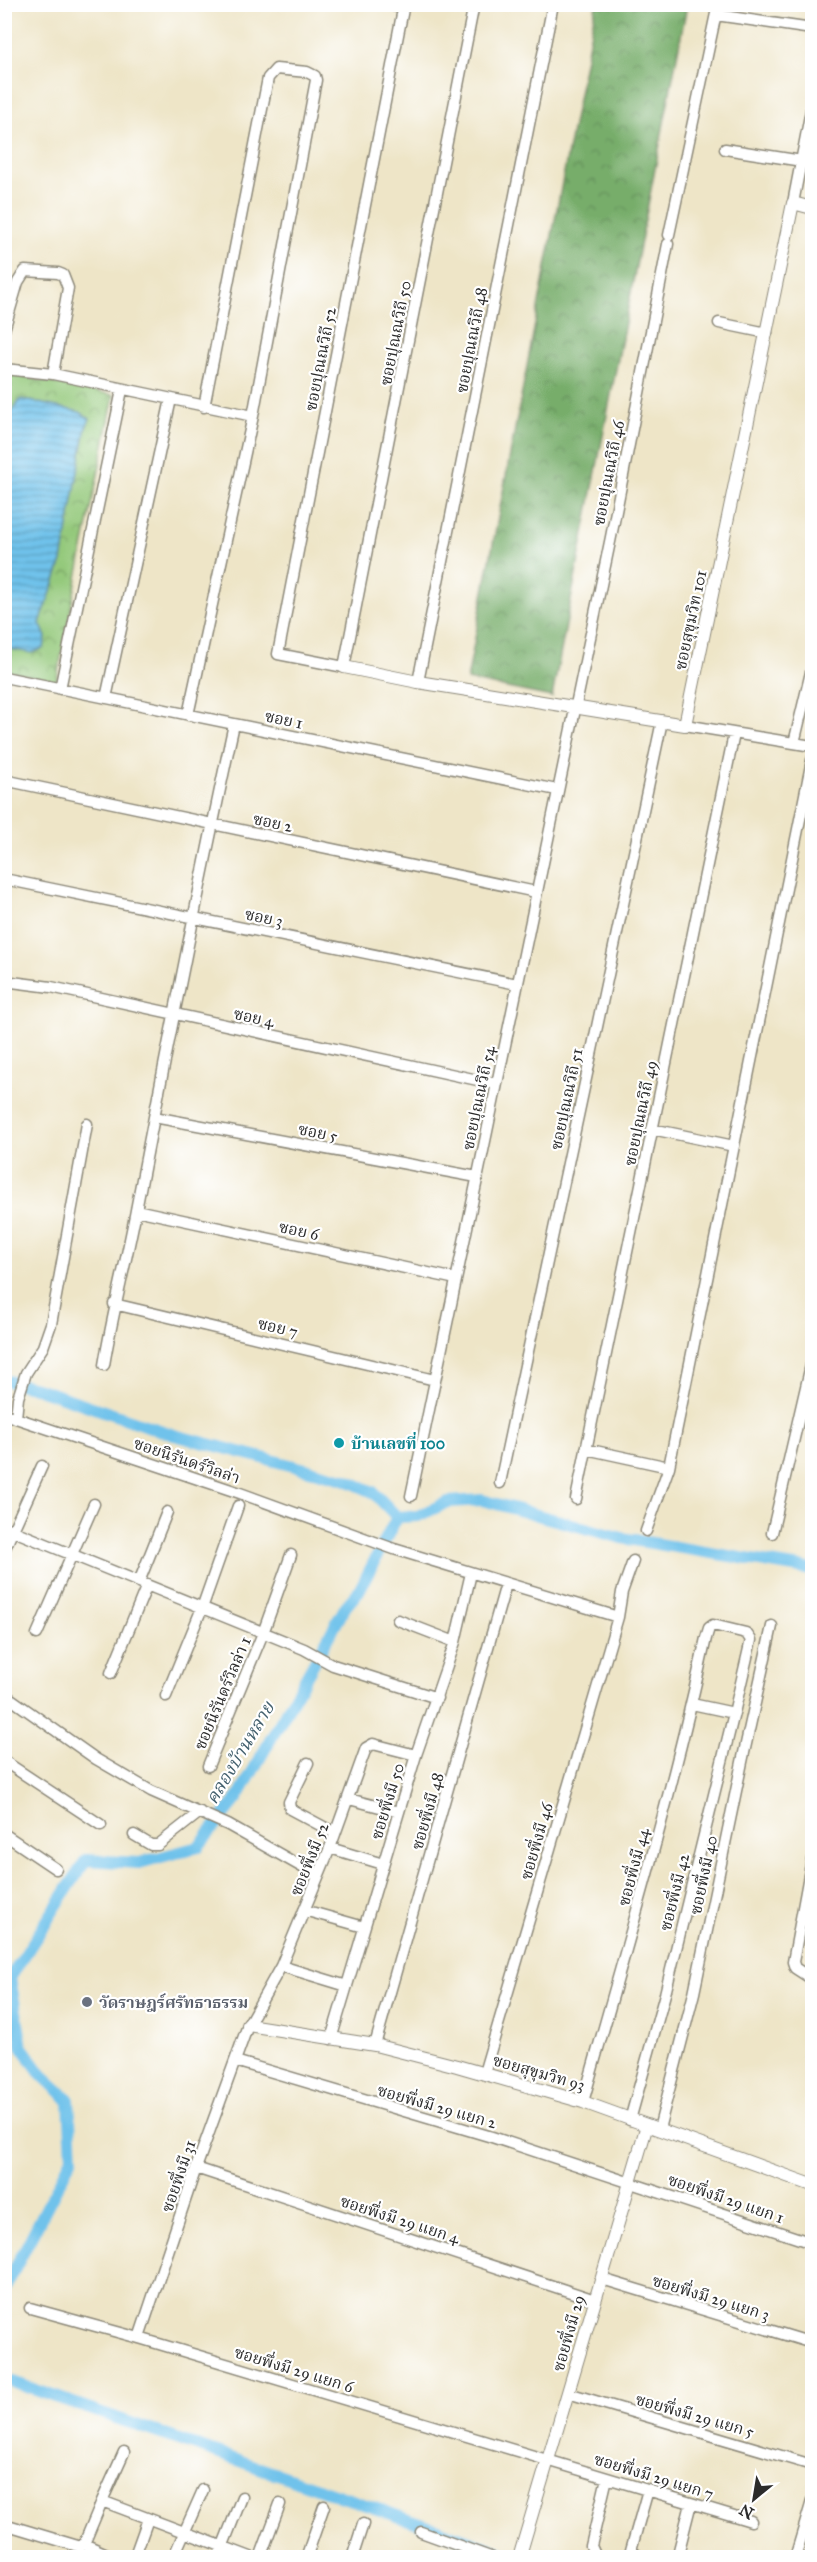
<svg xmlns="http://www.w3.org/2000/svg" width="817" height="2562" font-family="'IM FELL Great Primer','Noto Serif Thai',serif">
<defs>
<pattern id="forest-crowns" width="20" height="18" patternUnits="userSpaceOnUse" patternTransform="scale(1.5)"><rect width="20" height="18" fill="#77ad6b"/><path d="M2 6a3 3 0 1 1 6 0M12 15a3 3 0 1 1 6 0" fill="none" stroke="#628d58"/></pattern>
<pattern id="park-crowns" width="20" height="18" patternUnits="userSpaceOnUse" patternTransform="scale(1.5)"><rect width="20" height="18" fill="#94c97b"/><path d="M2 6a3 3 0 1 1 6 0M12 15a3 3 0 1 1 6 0" fill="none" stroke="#79a365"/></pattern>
<pattern id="water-rules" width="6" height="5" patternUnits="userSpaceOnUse" patternTransform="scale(1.5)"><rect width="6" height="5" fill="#6fc2eb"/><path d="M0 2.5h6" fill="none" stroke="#5b9ebf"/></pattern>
</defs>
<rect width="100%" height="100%" fill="#fff"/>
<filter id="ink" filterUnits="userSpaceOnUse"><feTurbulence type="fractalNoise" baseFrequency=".0167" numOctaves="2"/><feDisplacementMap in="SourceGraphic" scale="12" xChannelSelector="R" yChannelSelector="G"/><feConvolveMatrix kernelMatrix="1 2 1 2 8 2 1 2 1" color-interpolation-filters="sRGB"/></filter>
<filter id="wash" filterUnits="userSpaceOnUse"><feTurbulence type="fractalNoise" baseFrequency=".008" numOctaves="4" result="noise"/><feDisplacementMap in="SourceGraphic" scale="24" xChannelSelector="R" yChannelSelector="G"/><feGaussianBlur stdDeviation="1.35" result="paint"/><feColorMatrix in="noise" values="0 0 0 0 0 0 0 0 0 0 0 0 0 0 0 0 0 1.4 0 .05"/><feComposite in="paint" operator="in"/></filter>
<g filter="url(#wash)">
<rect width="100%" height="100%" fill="#eee5c7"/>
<!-- forest -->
<path fill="url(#forest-crowns)" stroke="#516c4b" stroke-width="1.5" d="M596 5H687L552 697 467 680Z"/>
<!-- park -->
<path fill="url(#park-crowns)" stroke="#607a53" stroke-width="1.5" d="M8 374 114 395 56 682 5 670V376Z"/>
<!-- water -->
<path fill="url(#water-rules)" stroke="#4d768b" stroke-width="1.5" d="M21 399 80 412 90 419 86 427 62 561 40 623 46 637 44 648 32 653 4 648 5 441 11 412Z"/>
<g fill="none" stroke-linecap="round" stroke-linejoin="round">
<!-- canal -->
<path stroke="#6fc2eb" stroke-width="12" d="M4 1380 39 1389 174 1435 344 1479 373 1492 397 1517 359 1591 346 1606 237 1799 198 1847 139 1863 86 1860 10 1978 22 2047 42 2075 69 2100 72 2158 4 2290
M397 1517 418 1516 448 1502 482 1500 622 1538 812 1570
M4 2379 518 2558"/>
</g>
</g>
<g filter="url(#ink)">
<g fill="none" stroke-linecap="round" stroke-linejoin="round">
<!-- minor casing -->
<g stroke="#8c8879" stroke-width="13">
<path id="minor" d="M384 4 404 8
M404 4 278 654 344 667 474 4
M716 15 812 29
M725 149 802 161
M793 203 812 105
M669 235 718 4
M719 323 767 333
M4 330 18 282 25 271 58 273 63 275 68 288 53 374
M4 369 53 374 253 416
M4 677 557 790
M418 682 553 4
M60 689 122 390
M106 698 171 399
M188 715 253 416 316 80 315 76 307 72 276 69 268 78 204 407
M685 725 812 746
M794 743 812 668
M4 780 536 892
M4 879 517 984
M4 981 51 987 496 1084
M154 1117 477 1177
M652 1129 734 1146
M136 1210 456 1279
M114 1304 435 1380
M104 1365C113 1311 127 1259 137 1205 168 1044 199 884 234 724
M4 1414 240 1493 394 1549 618 1617
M16 1418 18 1398 26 1373 43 1347 51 1324 87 1124
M586 1449 669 1467
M500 1483 662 721
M411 1496 611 537 668 244
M576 1499 734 734
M4 1527 304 1649 333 1665 437 1698
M646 1531 669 1467 812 760
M772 1533 812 1361
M4 1550 42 1466
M139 1582 167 1512
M398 1620 455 1642
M37 1634 94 1504
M111 1673 147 1585
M4 1694 96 1759 151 1791 228 1825 318 1876
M166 1696 202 1608 238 1506
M4 1761 101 1825
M308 1763 289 1802 290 1809 335 1833
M208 1766 263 1633 291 1555
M349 1799 399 1812
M4 1834 56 1869
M134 1835 151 1845H158L200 1812
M330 1848 383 1864
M812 1859 793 1962 795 1968 812 1979
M304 1910 364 1927
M281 1966 347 1986
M331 2039 416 1755 455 1642 471 1573
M375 2045 506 1584
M235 2061 492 2137 812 2243
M484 2073 618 1617 622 1592 633 1561
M583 2102C626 1948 672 1795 706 1638L709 1628 713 1625 746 1633 751 1640 734 1713
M630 2120 665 1994 734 1713 692 1704
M659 2129 694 1993 742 1762 772 1626
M196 2168 595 2300
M602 2279 812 2343
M30 2308 139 2338 751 2521
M139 2338 196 2168 248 2025 281 1966 330 1848 366 1748 373 1744 416 1755
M568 2393 812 2465
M102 2501 124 2452
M11 2526 81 2547 84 2544 102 2501 253 2558
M421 2532 493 2558
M84 2544 116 2558
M596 2557 591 2546 607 2478
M134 2558 148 2519
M173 2558 203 2490
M218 2558 242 2497
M260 2558 280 2504
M306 2558 324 2506
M352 2558 363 2524
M641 2558 631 2550 648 2490
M677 2558 691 2503
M795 2558 812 2501"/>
</g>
<!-- tertiary casing -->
<g stroke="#8c8879" stroke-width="14">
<path id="tertiary" d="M344 667 418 682 685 725 793 203 812 208
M248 2025 375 2045 457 2066 583 2102 812 2185
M519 2558 647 2125"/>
</g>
<!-- minor -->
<use href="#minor" stroke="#fff" stroke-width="10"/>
<!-- tertiary -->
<use href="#tertiary" stroke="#fff" stroke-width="12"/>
</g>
</g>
<!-- markers -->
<circle fill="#0f9aa8" stroke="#fff" stroke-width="2" cx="339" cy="1443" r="6"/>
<circle fill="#6b7280" stroke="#fff" stroke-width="2" cx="87" cy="2002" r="6"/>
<g text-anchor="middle" stroke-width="4.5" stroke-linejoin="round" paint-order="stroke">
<!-- street labels -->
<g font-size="16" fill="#2b2b2b" stroke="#fff">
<text transform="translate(395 333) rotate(-79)" y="6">ซอยปุณณวิถี 50</text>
<text transform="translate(471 340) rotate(-79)" y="6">ซอยปุณณวิถี 48</text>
<text transform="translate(320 359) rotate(-79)" y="6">ซอยปุณณวิถี 52</text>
<text transform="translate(608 473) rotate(-79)" y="6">ซอยปุณณวิถี 46</text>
<text transform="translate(690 620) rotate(-78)" y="6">ซอยสุขุมวิท 101</text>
<text transform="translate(284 719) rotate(12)" y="6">ซอย 1</text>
<text transform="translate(273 822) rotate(12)" y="6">ซอย 2</text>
<text transform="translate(264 917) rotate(12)" y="6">ซอย 3</text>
<text transform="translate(254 1017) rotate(12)" y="6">ซอย 4</text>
<text transform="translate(478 1098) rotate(-78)" y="6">ซอยปุณณวิถี 54</text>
<text transform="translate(566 1099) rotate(-78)" y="6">ซอยปุณณวิถี 51</text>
<text transform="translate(640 1113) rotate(-78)" y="6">ซอยปุณณวิถี 49</text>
<text transform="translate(318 1132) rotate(11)" y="6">ซอย 5</text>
<text transform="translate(299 1230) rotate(12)" y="6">ซอย 6</text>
<text transform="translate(278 1327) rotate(13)" y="6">ซอย 7</text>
<text transform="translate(187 1460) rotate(19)" y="6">ซอยนิรันดร์วิลล่า</text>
<text transform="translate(222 1693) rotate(-67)" y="6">ซอยนิรันดร์วิลล่า 1</text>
<text transform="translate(387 1801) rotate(-73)" y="6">ซอยพึ่งมี 50</text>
<text transform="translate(427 1811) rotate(-74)" y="6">ซอยพึ่งมี 48</text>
<text transform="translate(536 1841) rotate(-74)" y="6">ซอยพึ่งมี 46</text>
<text transform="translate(309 1859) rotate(-68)" y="6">ซอยพึ่งมี 52</text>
<text transform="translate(633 1867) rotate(-75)" y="6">ซอยพึ่งมี 44</text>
<text transform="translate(703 1875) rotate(-78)" y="6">ซอยพึ่งมี 40</text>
<text transform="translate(674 1892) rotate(-76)" y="6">ซอยพึ่งมี 42</text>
<text transform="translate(539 2072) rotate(16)" y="6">ซอยสุขุมวิท 93</text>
<text transform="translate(437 2106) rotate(16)" y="6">ซอยพึ่งมี 29 แยก 2</text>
<text transform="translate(178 2176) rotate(-71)" y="6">ซอยพึ่งมี 31</text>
<text transform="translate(726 2198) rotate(19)" y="6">ซอยพึ่งมี 29 แยก 1</text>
<text transform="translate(400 2219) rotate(18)" y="6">ซอยพึ่งมี 29 แยก 4</text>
<text transform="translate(711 2297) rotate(17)" y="6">ซอยพึ่งมี 29 แยก 3</text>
<text transform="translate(568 2333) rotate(-74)" y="6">ซอยพึ่งมี 29</text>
<text transform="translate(294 2369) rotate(17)" y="6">ซอยพึ่งมี 29 แยก 6</text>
<text transform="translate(695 2415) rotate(16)" y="6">ซอยพึ่งมี 29 แยก 5</text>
<text transform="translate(654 2476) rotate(17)" y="6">ซอยพึ่งมี 29 แยก 7</text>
</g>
<!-- culture labels -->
<g font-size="16" font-weight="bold" fill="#0d838f" stroke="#fff" text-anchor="start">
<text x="351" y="1449">บ้านเลขที่ 100</text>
</g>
<!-- worship labels -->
<g font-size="16" font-weight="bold" fill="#5b616d" stroke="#fff" text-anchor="start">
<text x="99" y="2008">วัดราษฎร์ศรัทธาธรรม</text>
</g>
<!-- water labels -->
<g font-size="18" font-style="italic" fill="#43606e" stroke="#fff">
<text transform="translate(240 1753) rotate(-59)" y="6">คลองบ้านหลาย</text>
</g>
</g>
<!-- margin -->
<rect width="817" height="2562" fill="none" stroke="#fff" stroke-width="24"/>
<!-- north arrow -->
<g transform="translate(754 2499) rotate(210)" stroke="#ffffff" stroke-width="4.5" paint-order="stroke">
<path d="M0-4.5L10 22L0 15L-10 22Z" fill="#2b2b2b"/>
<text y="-9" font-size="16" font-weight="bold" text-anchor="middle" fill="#2b2b2b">N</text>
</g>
</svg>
